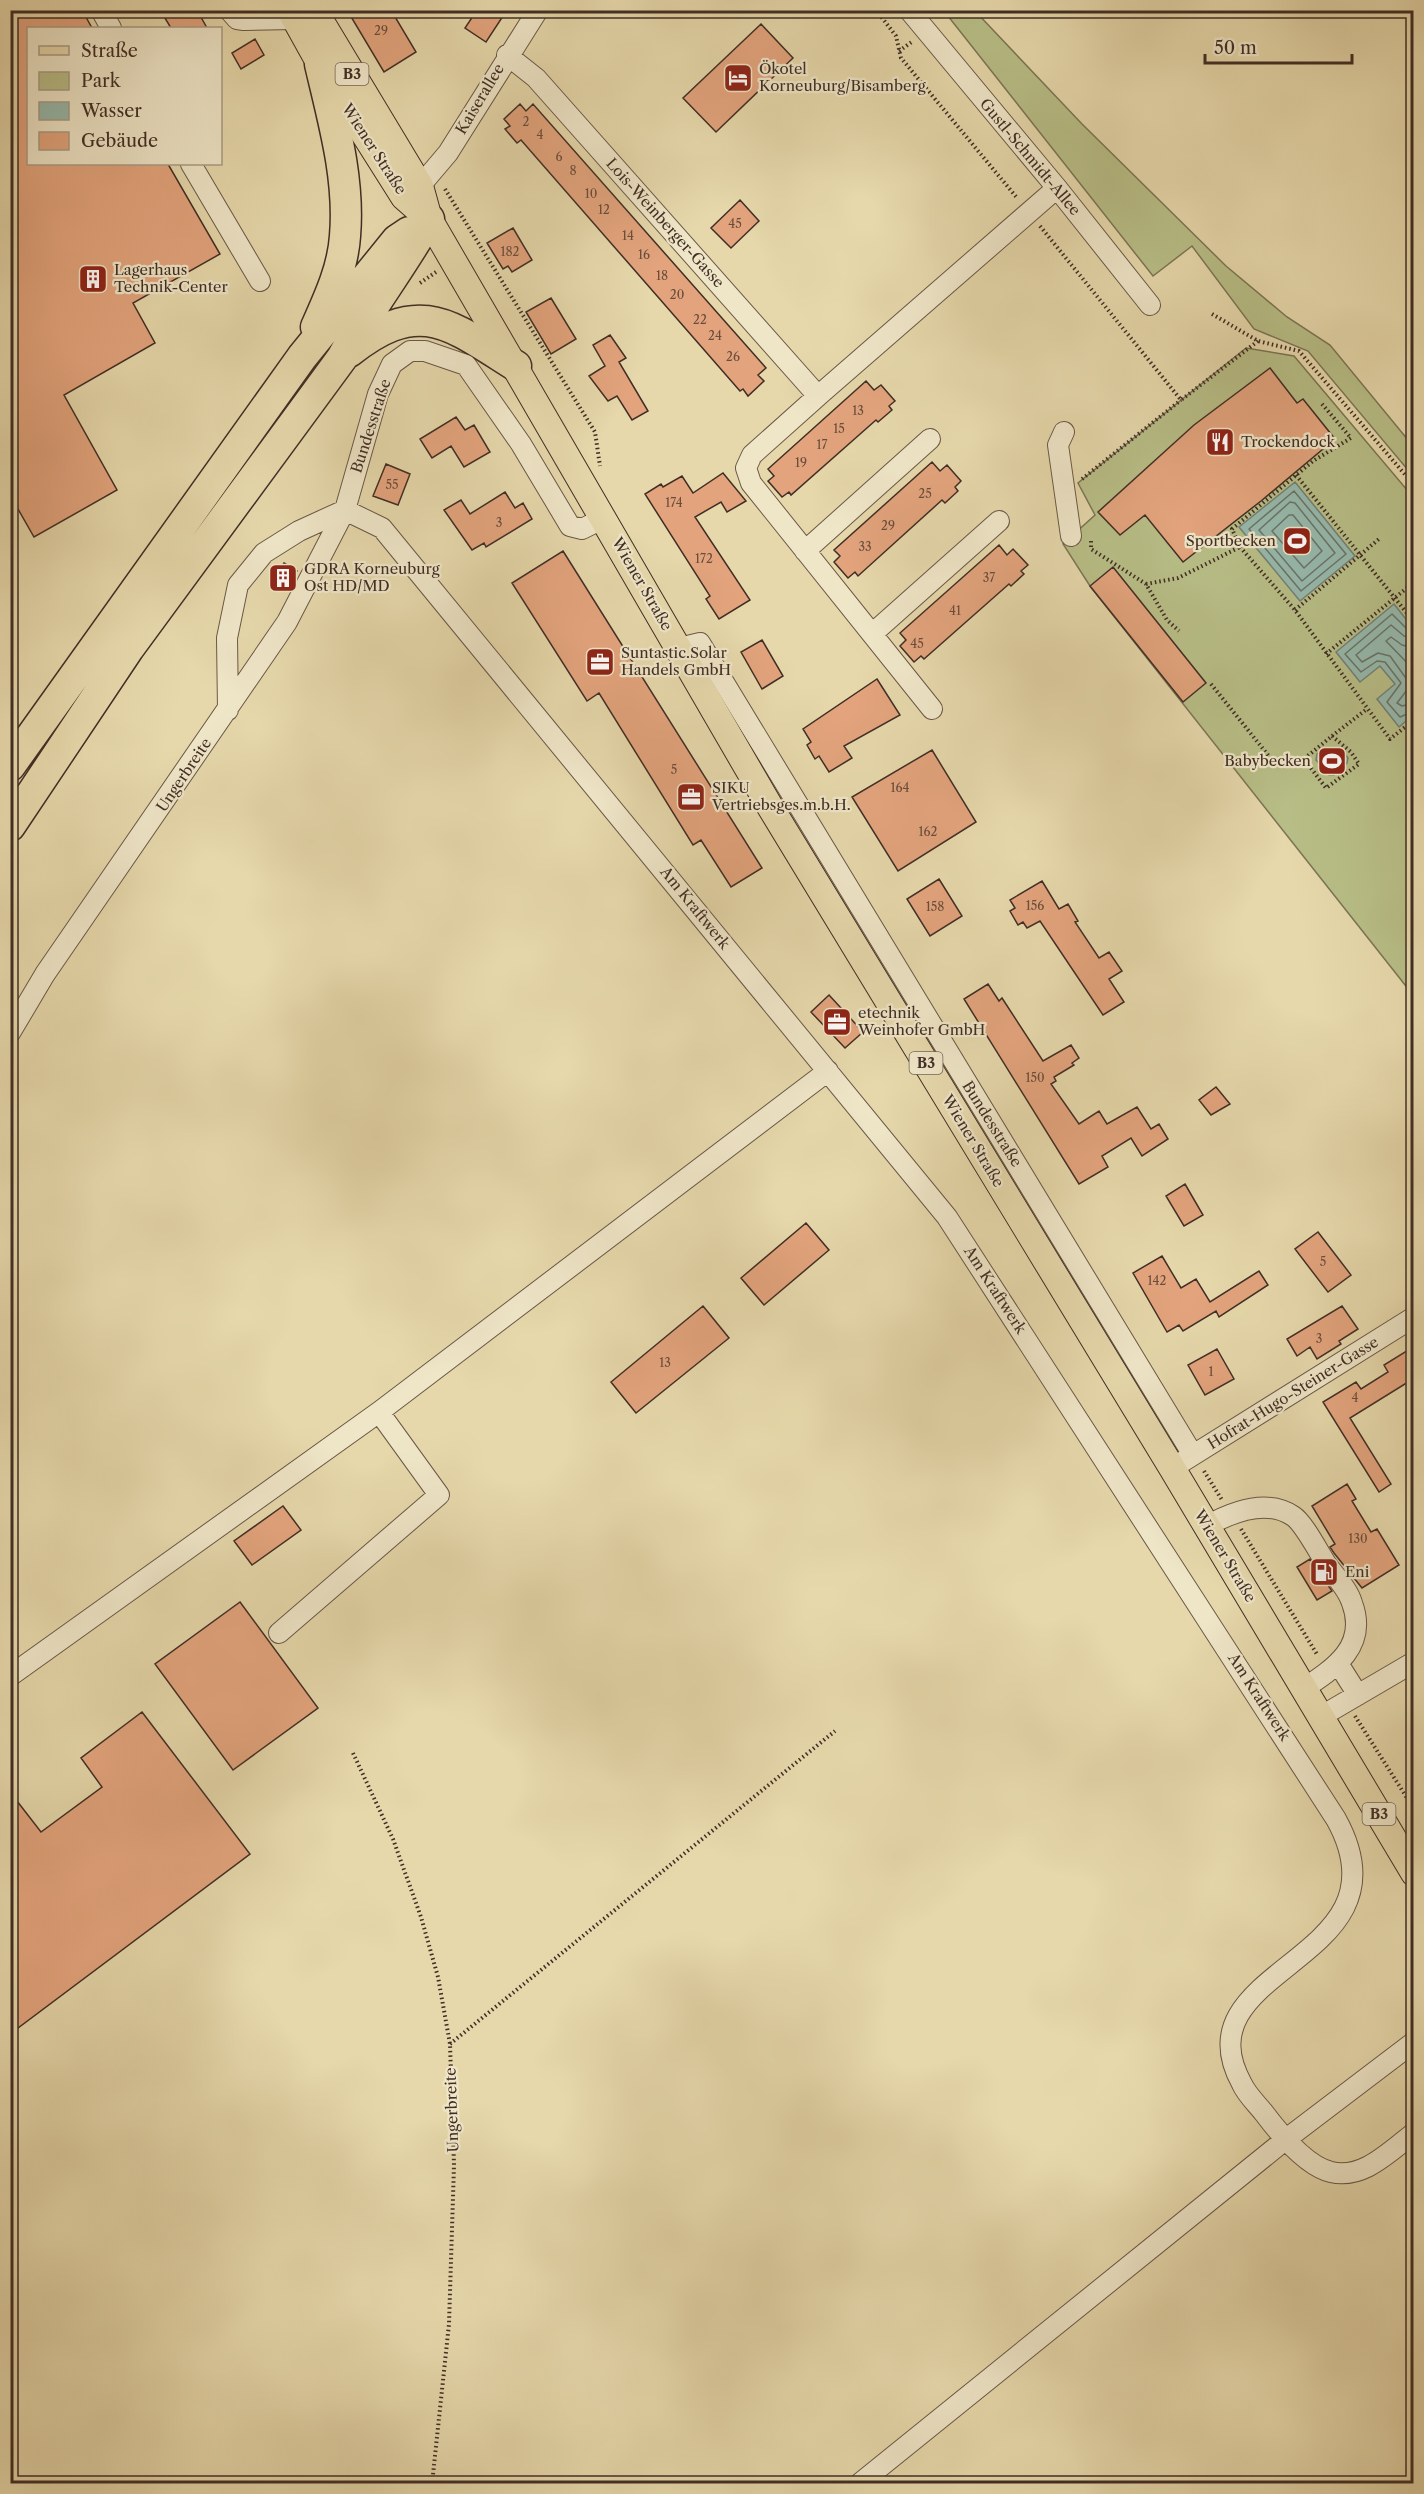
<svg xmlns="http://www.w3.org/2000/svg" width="1424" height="2494" font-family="'Libre Caslon Text',serif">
<rect width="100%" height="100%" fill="#e6d8ab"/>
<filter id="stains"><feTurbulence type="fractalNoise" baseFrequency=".00333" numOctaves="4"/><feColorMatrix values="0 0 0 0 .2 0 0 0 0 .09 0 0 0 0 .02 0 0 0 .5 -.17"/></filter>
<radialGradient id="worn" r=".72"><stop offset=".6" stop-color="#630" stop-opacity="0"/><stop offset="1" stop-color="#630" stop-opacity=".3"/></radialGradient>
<!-- green -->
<path fill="#b8be87" stroke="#7c7656" stroke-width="1.5" d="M944 11H975L1082 124 1226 266 1287 317 1330 345 1413 446V476L1308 351 1254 329 1192 246 1153 276Z
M1246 348 1294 356 1413 497V995L1090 586 1063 544 1095 515 1078 483Z"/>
<!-- water -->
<path fill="#96b9ac" stroke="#748176" stroke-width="1.5" d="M1295 482 1355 556 1300 601 1239 527Z
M1394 604 1413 628V715L1399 727 1377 699 1395 684 1380 666 1360 682 1336 652Z
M1324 749 1333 753 1341 750 1348 758 1347 763 1334 775H1329L1316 760 1317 754Z"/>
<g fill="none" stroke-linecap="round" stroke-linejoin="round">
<!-- shore -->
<path stroke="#6b7469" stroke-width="1.5" d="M1294 491 1346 554 1301 591 1249 529Z
M1290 502 1295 503 1335 553 1302 581 1259 530Z
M1289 515H1293L1322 551 1304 568 1272 531Z
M1414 631 1408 630 1392 614 1345 654 1361 672 1377 661 1385 662 1401 683 1387 702 1400 717 1414 711
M1414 638 1404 636 1391 625 1356 655 1362 662 1378 653 1390 656 1408 681 1407 690 1397 703 1402 706 1414 703
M1414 648 1402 645 1391 637 1386 641 1414 670"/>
</g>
<!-- building -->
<path fill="#e3a47d" stroke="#402e26" stroke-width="1.5" d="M24 10H82L92 28H28V164H168L220 254 133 303 155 343 64 395 117 490 34 537 10 495V18Z
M160 10H197L207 28H171Z
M347 10H391L416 52 384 72Z
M477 10H507L486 42 465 28Z
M761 24 793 58 716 132 683 98Z
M255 39 264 55 241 69 232 53Z
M520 104 526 111 533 104 766 368 758 375 764 381 748 396 743 389 740 391 521 140 517 143 505 129 510 126 504 119Z
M740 200 759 221 731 248 711 228Z
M513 228 532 260 512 272 508 266 503 269 487 243Z
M551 298 576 339 551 354 526 312Z
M610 335 626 358 619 362 648 411 632 420 617 396 608 401 589 376 605 366 593 345Z
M1270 368 1297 403 1303 399 1335 439 1261 501 1183 562 1145 515 1120 535 1098 512 1194 425Z
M866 381 874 390 881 385 895 401 889 406 892 410 878 422 876 420 791 495 789 492 782 497 768 481 774 476 768 469Z
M456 417 465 430 474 425 490 452 464 467 451 446 432 458 420 439Z
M932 462 940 471 947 465 961 481 955 487 958 491 945 503 942 500 858 576 855 572 848 578 834 562 840 556 834 550Z
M386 464 410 474 398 505 373 496Z
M723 473 746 501 727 512 721 502 695 517 750 600 719 619 706 599 710 596 645 494 661 484 663 487 682 476 693 493Z
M505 492 515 508 523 503 532 519 486 547 484 543 472 550 444 510 461 500 470 514Z
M999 545 1007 555 1013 549 1028 565 1021 571 1024 574 1011 586 1009 584 924 659 921 656 914 662 900 646 906 640 900 633Z
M563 551 762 868 731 887 701 840 693 845 599 693 587 701 512 583Z
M284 563 297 571 284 590 272 582Z
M1113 567 1206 683 1183 702 1090 586Z
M762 640 783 676 762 689 741 652Z
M877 679 900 715 844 746 852 758 829 772 819 756 815 759 807 745 811 742 803 729Z
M932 750 976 822 898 871 852 797Z
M939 879 962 916 930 936 907 899Z
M1042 881 1059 909 1068 904 1078 921 1075 922 1099 958 1109 952 1122 971 1109 979 1124 1002 1103 1015 1040 921 1027 928 1023 922 1018 925 1010 911 1015 908 1010 900Z
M988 984 999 1001 1002 998 1043 1061 1071 1045 1079 1058 1072 1063 1074 1065 1054 1077 1056 1081 1051 1084 1079 1124 1099 1111 1107 1124 1137 1107 1151 1129 1159 1124 1168 1139 1142 1156 1131 1138 1102 1156 1108 1167 1079 1184 964 999Z
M829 995 863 1032 845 1048 811 1012Z
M1216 1087 1230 1104 1211 1115 1199 1100Z
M1185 1184 1203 1215 1184 1226 1166 1196Z
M806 1223 829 1250 764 1305 741 1278Z
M1318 1232 1351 1275 1328 1292 1295 1249Z
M1162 1256 1181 1288 1196 1279 1210 1302 1259 1271 1268 1285 1219 1317 1216 1311 1183 1331 1179 1325 1167 1332 1133 1273Z
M703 1306 729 1338 636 1413 611 1382Z
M1342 1306 1358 1329 1339 1341 1341 1344 1317 1359 1310 1347 1297 1356 1287 1339Z
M1413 1347V1379L1350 1418 1391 1484 1379 1492 1323 1402 1356 1382 1361 1389 1388 1372 1384 1365Z
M1217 1349 1234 1379 1205 1395 1188 1365Z
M1347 1484 1356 1499 1352 1501 1371 1532 1377 1529 1399 1565 1362 1588 1334 1553 1330 1547 1335 1544 1312 1506Z
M283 1506 301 1530 252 1565 234 1541Z
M1310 1559 1332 1591 1317 1600 1297 1567Z
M240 1602 318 1708 233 1770 155 1664Z
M142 1712 250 1854 10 2034V1792L41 1832 102 1787 81 1758Z"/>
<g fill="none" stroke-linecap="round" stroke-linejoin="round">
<!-- minor casing -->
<g stroke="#6a5847" stroke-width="22">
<path id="minor" d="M101 10 111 28
M229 10 237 19 244 20 294 19
M909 10 1057 188 1150 305
M507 55 536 78 818 396 1057 188
M191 164 260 281
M420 186 448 153 538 10
M818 396 752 455 746 468 751 483 932 709
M1064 432 1058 445 1071 536
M345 510 382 528 947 1217 1336 1819C1416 1963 1176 1965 1242 2084 1247 2095 1257 2104 1264 2113 1279 2133 1306 2166 1331 2172 1363 2180 1390 2151 1414 2133
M805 551 930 439
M872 634 999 521
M679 648 700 643 1193 1455
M228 710 227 638 238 585 264 553 299 531 345 510
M10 1033 45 974 287 622 345 510 378 394 392 364 410 351H425L466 365 521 444 570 526 582 529 604 518
M1182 1462 1414 1317
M1207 1526C1232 1512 1266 1498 1293 1516 1304 1523 1319 1553 1327 1565 1335 1576 1348 1589 1352 1603 1368 1646 1335 1668 1303 1689
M279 1633 439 1495 379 1412
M1339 1665 1358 1695
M10 1676 379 1412 828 1071
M1320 1717 1414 1662
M859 2484 1285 2140 1414 2042"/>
</g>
<!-- major casing -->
<g stroke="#402e26" stroke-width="28">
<path id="major" d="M290 10 320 64 404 197 429 219
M314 10 420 186 429 219 769 805 1172 1468 1414 1873"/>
</g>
<!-- highway casing -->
<g stroke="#402e26" stroke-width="33">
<path id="highway" d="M316 327C329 298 343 268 345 236 350 178 333 120 320 64
M349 352C420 296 449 324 516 366
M10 766 302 357 397 240 409 232
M10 826 129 648 342 358C368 310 402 267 429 219"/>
</g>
<!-- path -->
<path stroke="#402e26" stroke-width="4" stroke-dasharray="1.5 3" stroke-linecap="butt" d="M876 10 896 36 901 58 1018 199
M899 51 913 41
M445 189 595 432 600 466
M1040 226 1181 400 1258 341
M420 283 436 272
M1212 314 1258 341 1299 351 1414 485
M1296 475 1414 622
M1082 479 1181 400
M1091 541V549L1146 584 1167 620 1179 631
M1240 547 1295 610 1390 739 1414 720
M1146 584 1178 578 1240 547 1232 529 1313 461 1351 438 1322 404
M1295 610 1379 539
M1326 654 1413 583
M1211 684 1272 760 1304 759
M1332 736 1351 752 1359 764 1326 788 1304 759Z
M1332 736 1367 709
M1204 1471 1222 1500
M1241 1529 1318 1656
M1355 1716 1414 1809
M353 1753 393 1839 421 1917 438 1977 450 2044 454 2165 449 2324 432 2484
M450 2044 835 1731"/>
<!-- minor -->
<use href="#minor" stroke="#efe6c8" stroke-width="20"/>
<!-- major -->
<use href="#major" stroke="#e6d8ab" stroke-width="26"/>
<!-- highway -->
<use href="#highway" stroke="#e6d8ab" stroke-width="30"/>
</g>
<!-- icons -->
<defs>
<g id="hotel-square" transform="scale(1.5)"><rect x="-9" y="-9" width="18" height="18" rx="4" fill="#8f2418" stroke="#efe6c8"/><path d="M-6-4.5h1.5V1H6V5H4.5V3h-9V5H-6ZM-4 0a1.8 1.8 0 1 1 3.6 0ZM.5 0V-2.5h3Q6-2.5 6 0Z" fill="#fff"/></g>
<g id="building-square" transform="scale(1.5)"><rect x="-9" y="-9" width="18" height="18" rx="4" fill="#8f2418" stroke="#efe6c8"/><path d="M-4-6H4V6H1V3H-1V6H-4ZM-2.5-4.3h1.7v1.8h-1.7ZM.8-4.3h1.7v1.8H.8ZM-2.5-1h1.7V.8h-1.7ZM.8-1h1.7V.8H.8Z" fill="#fff"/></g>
<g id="restaurant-square" transform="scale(1.5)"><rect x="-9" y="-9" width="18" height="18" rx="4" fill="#8f2418" stroke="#efe6c8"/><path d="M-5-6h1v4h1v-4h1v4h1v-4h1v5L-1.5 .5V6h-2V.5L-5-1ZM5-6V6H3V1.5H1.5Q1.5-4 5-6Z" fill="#fff"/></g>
<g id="stadium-square" transform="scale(1.5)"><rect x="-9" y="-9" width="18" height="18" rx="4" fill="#8f2418" stroke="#efe6c8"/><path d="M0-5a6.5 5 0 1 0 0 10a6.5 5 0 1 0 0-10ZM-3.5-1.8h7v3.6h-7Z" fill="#fff"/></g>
<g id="office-square" transform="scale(1.5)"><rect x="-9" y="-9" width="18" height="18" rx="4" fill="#8f2418" stroke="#efe6c8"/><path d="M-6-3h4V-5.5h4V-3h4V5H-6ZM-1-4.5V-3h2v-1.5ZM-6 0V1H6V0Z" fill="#fff"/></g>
<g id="fuel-square" transform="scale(1.5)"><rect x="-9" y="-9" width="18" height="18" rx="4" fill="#8f2418" stroke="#efe6c8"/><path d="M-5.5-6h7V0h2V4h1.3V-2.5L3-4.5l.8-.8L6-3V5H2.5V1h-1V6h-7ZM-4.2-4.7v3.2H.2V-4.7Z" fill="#fff"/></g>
</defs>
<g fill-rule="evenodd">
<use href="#hotel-square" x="738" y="78"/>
<use href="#building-square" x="93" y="279"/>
<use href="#restaurant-square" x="1220" y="442"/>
<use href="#stadium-square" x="1297" y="541"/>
<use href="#building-square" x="283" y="578"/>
<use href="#office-square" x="600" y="662"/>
<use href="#stadium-square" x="1332" y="761"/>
<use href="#office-square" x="691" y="797"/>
<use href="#office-square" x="837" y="1022"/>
<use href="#fuel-square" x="1324" y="1572"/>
</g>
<g text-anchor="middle" stroke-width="4.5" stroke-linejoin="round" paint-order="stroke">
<!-- number labels -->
<g font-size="12" fill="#694c3c">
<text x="381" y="35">29</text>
<text x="526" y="126">2</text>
<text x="540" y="139">4</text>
<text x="559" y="161">6</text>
<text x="573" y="175">8</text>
<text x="591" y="198">10</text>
<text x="604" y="214">12</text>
<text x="735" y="228">45</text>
<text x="628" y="240">14</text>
<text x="510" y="256">182</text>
<text x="644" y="259">16</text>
<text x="662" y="280">18</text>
<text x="677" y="299">20</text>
<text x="700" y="324">22</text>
<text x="715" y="340">24</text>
<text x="733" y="361">26</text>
<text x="858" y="415">13</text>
<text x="839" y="433">15</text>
<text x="822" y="449">17</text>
<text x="801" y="467">19</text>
<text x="392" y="489">55</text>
<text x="925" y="498">25</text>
<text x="674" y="507">174</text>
<text x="499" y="527">3</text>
<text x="888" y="530">29</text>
<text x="865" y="551">33</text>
<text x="704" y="563">172</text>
<text x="989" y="582">37</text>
<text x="955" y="615">41</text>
<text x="917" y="648">45</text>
<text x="674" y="774">5</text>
<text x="900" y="792">164</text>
<text x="928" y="836">162</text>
<text x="1035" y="910">156</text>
<text x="935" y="911">158</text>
<text x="1035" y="1082">150</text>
<text x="1323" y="1266">5</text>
<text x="1157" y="1285">142</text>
<text x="1319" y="1343">3</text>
<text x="665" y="1367">13</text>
<text x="1211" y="1376">1</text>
<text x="1355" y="1402">4</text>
<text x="1358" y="1543">130</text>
</g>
<!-- shield labels -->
<g fill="#efe6c8" stroke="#746557" stroke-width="1.5">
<rect x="335.5" y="63" width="33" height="22" rx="4.5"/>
<rect x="909.5" y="1052" width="33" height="22" rx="4.5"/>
<rect x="1362.5" y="1803" width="33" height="22" rx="4.5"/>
</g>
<g font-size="14" font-weight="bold" fill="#402e26">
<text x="352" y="79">B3</text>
<text x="926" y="1068">B3</text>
<text x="1379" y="1819">B3</text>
</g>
<!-- poi labels -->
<g font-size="15" fill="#402e26" stroke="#efe6c8" text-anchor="start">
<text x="759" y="74">Ökotel<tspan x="759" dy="17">Korneuburg/Bisamberg</tspan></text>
<text x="114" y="275">Lagerhaus<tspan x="114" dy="17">Technik-Center</tspan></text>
<text x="1241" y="447">Trockendock</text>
<text x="1276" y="546" text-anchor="end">Sportbecken</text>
<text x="304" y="574">GDRA Korneuburg<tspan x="304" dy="17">Ost HD/MD</tspan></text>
<text x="621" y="658">Suntastic.Solar<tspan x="621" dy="17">Handels GmbH</tspan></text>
<text x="1311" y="766" text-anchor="end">Babybecken</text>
<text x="712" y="793">SIKU<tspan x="712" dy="17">Vertriebsges.m.b.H.</tspan></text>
<text x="858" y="1018">etechnik<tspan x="858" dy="17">Weinhofer GmbH</tspan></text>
<text x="1345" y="1577">Eni</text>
</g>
<!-- street labels -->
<g font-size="15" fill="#402e26" stroke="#efe6c8">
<text transform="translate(480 99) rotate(-59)" y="5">Kaiserallee</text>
<text transform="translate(374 149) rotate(57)" y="5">Wiener Straße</text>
<text transform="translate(1030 157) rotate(50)" y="5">Gustl-Schmidt-Allee</text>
<text transform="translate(665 223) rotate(48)" y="5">Lois-Weinberger-Gasse</text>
<text transform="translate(371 426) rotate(-72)" y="5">Bundesstraße</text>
<text transform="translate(642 584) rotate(60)" y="5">Wiener Straße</text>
<text transform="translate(184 775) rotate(-56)" y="5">Ungerbreite</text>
<text transform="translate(695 908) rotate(51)" y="5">Am Kraftwerk</text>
<text transform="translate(992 1124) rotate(58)" y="5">Bundesstraße</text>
<text transform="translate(973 1141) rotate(59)" y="5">Wiener Straße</text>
<text transform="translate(995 1290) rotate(57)" y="5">Am Kraftwerk</text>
<text transform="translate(1293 1393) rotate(-32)" y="5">Hofrat-Hugo-Steiner-Gasse</text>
<text transform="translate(1225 1556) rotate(59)" y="5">Wiener Straße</text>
<text transform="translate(1259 1697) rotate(57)" y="5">Am Kraftwerk</text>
<text transform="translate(452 2110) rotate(-92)" y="5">Ungerbreite</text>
</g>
</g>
<!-- margin -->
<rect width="1424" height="2494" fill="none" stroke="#e6d8ab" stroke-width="36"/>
<rect x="12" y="12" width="1400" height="2470" fill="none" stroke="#402e26" stroke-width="3"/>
<rect x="18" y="18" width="1388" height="2458" fill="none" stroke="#402e26" stroke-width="1.5"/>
<!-- legend -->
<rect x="27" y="27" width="195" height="138" fill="#efe6c8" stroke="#a99c87" stroke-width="1.5"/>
<rect x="39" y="46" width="30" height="9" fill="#e6d8ab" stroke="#a99c87" stroke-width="1.5"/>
<text x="81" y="57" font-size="18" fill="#402e26">Straße</text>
<rect x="39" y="72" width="30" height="18" fill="#b8be87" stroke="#a99c87" stroke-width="1.5"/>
<text x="81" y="87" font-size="18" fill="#402e26">Park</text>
<rect x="39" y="102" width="30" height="18" fill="#96b9ac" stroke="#a99c87" stroke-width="1.5"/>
<text x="81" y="117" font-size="18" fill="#402e26">Wasser</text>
<rect x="39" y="132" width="30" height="18" fill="#e3a47d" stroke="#a99c87" stroke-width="1.5"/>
<text x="81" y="147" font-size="18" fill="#402e26">Gebäude</text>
<!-- scale -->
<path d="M1205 54v9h147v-9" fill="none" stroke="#402e26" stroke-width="3"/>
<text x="1214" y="54" font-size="18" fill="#402e26" stroke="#efe6c8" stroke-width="4.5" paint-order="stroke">50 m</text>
<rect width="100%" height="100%" filter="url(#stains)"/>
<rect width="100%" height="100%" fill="url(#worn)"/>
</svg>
